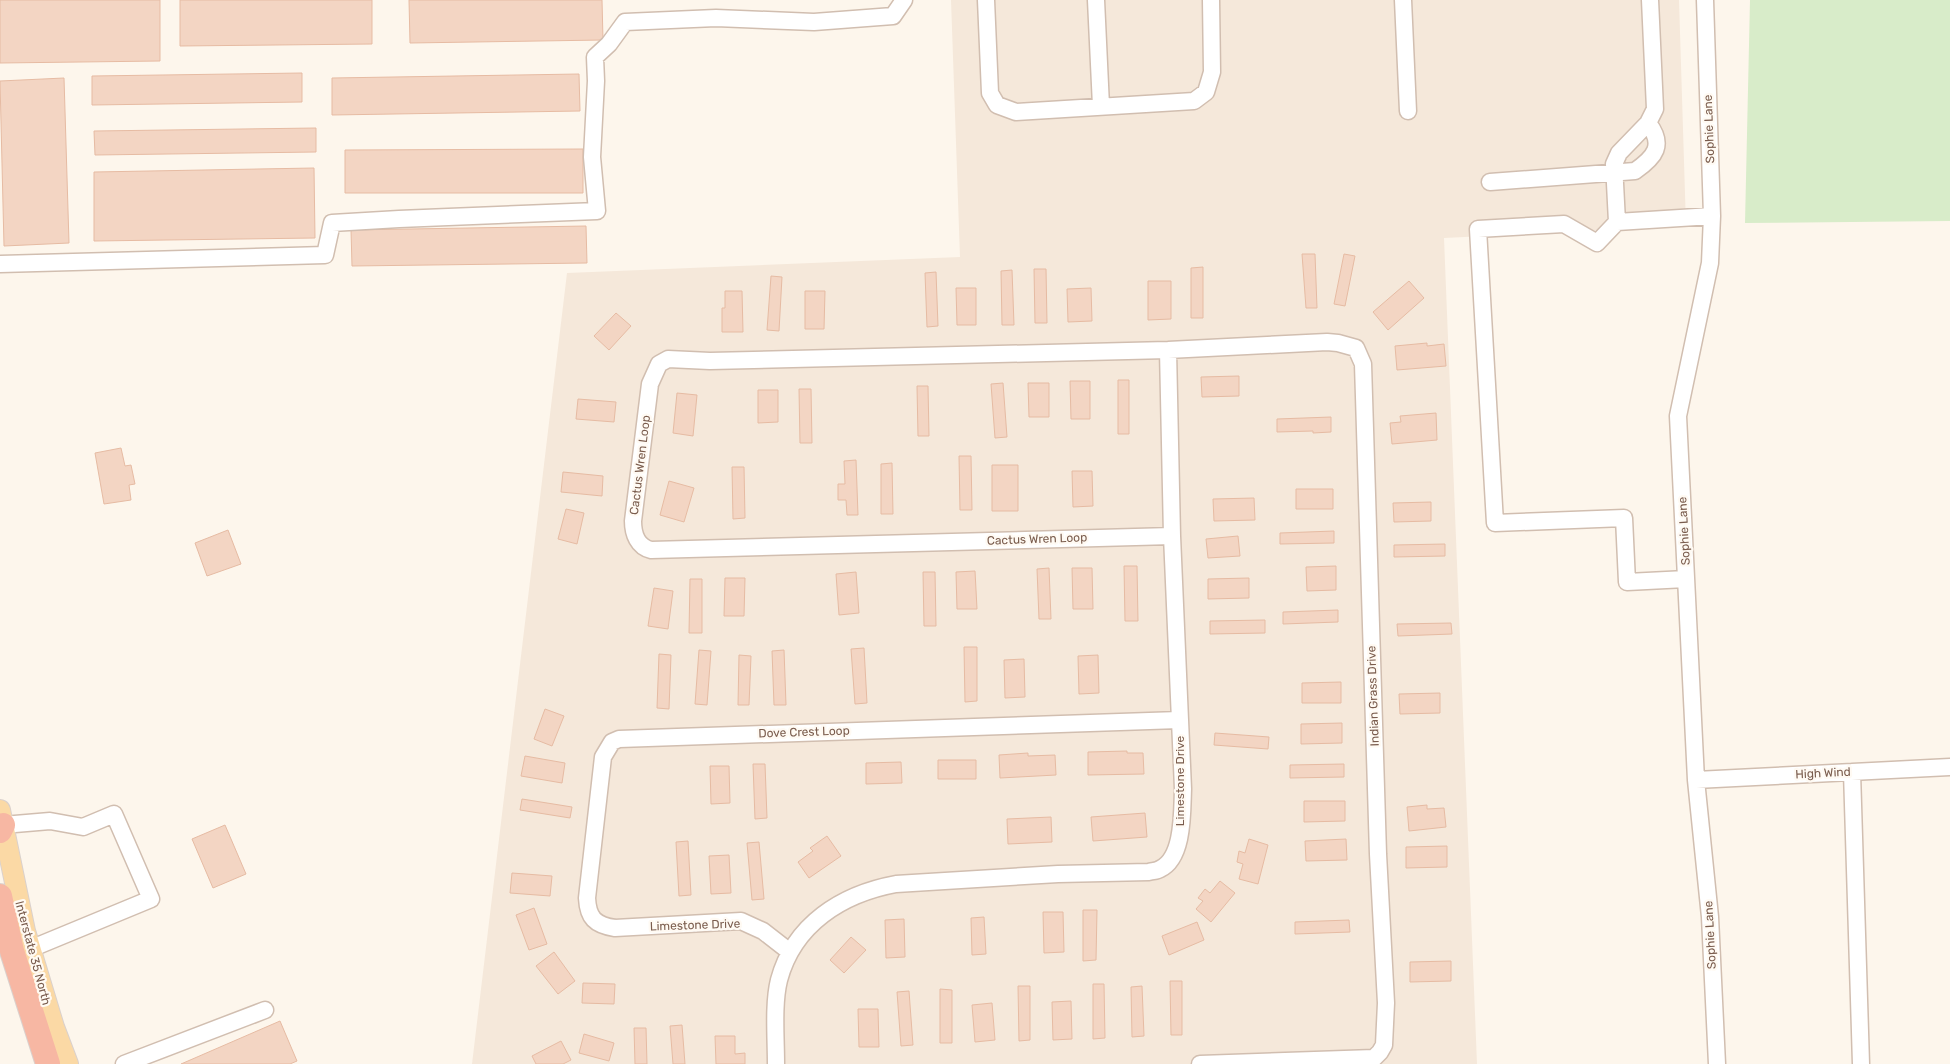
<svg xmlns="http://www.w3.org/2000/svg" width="1950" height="1064" font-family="Rubik,sans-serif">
<rect width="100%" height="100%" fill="#fdf6ec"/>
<!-- residential -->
<path fill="#f5e8da" d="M951 0H1679L1686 226 1444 238 1477 1064H472L567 273 960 257Z"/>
<!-- green -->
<path fill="#d8ecc9" d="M1750 0H1950V221L1745 223Z"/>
<!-- building -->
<path fill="#f3d5c3" stroke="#e6bba3" d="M0 0H160V61L0 63Z
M180 0H372V44L180 46Z
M409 0H602L603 40 410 43Z
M302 73V102L92 105V76Z
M579 74 580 111 332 115V78Z
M64 78 69 243 4 246 0 81Z
M316 128V152L95 155 94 131Z
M583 149V193H345V150Z
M314 168 315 238 94 241V172Z
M586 226 587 263 352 266 351 230Z
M1302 254H1315L1317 308H1306Z
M1344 254 1355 256 1345 306 1334 304Z
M1203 267V318H1191V268Z
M1034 269H1046L1047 323H1035Z
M1012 270 1014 325H1002L1001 271Z
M936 272 938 326 927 327 925 273Z
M771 276 782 277 779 331 767 330Z
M1148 281H1171V319L1148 320Z
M1409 281 1424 298 1388 330 1373 312Z
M956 288H976V325H957Z
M1091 288 1092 321 1068 322 1067 289Z
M725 291H742L743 332H722V308H725Z
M805 291H825L824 329H805Z
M616 313 631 326 609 350 594 336Z
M1427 343V346L1444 344 1446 366 1397 370 1395 346Z
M1239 376V396L1202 397 1201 377Z
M1118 380H1129V434H1118Z
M1070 381H1090V419H1071Z
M1003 383 1007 437 995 438 991 384Z
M1028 383H1049V417H1029Z
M917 386H928L929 436H918Z
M799 389H811L812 443H800Z
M758 390H778V422L758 423Z
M677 393 697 395 693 436 673 433Z
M578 399 616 402 614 422 576 419Z
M1436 413 1437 440 1392 444 1390 423 1401 422 1400 416Z
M1331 417V432L1313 433V431L1277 432V419Z
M121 448 125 466 131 465 135 484 129 485 131 500 104 504 95 453Z
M959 456H971L972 510H960Z
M856 460 858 515H847L846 500H838V484H845L844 461Z
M892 463 893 514H881V464Z
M992 465H1018V511H992Z
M732 467H744L745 518 733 519Z
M1072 471H1092L1093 506 1073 507Z
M563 472 603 476 602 496 561 492Z
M669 481 694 488 684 522 660 515Z
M1296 489H1333V509H1296Z
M1254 498 1255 520 1214 521 1213 499Z
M1431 502V521L1394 522 1393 503Z
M566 509 584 513 577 544 558 539Z
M228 530 241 564 207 576 195 543Z
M1334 531V543L1280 544V533Z
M1238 536 1240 556 1208 558 1206 539Z
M1445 544V556L1394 557V545Z
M1124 566H1137L1138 621H1125Z
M1336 566V590L1307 591 1306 567Z
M1049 568 1051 619H1039L1037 569Z
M1072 568H1092L1093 609H1073Z
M975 571 977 609H957L956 572Z
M856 572 859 613 839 615 836 574Z
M923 572H935L936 626H924Z
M725 578H745L744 616H724Z
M1249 578V598L1208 599V579Z
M690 579H702V633H689Z
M654 588 673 591 668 629 648 626Z
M1338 610V622L1283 624V612Z
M1265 620V633L1210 634V621Z
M1451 623 1452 634 1398 636 1397 624Z
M964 647H977V701L965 702Z
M864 648 867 703 855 704 851 649Z
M699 650 711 651 707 705 695 704Z
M784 650 786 705H774L772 651Z
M659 654 671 655 669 709 657 708Z
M739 655 751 656 749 705H738Z
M1098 655 1099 693 1079 694 1078 656Z
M1024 659 1025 697 1005 698 1004 660Z
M1341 682V703H1302V683Z
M1440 693V713L1400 714 1399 694Z
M545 709 564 716 552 746 534 739Z
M1342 723V743L1301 744V724Z
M1215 733 1269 737 1268 749 1214 745Z
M1127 751V753H1143L1144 774 1088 775V752Z
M1028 753V756L1055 755 1056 775 1000 778 999 755Z
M525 756 565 763 562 783 521 776Z
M938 760H976V779H938Z
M901 762 902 783 866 784V763Z
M753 764H765L767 818 755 819Z
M1344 764V777L1290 778V765Z
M710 766H729L730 803 711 804Z
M522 799 572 807 570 818 520 810Z
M1304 801H1345V821L1304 822Z
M1427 805V809L1444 808 1446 827 1409 831 1407 807Z
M1145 813 1147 837 1093 841 1091 817Z
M1051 817 1052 842 1008 844 1007 819Z
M225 825 246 874 213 888 192 839Z
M827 836 841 856 809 878 798 862 813 851 810 848Z
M1249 839 1268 845 1258 884 1239 879 1243 864 1237 862 1239 851 1245 853Z
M1346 839 1347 860 1306 861 1305 841Z
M688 841 691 895 679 896 676 842Z
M759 842 764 899 752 900 747 843Z
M1447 846V867L1406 868V847Z
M729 855 731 893 711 894 709 856Z
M512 873 552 876 550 896 510 893Z
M1220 881 1235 893 1211 922 1196 909 1203 901 1198 898 1205 889 1210 893Z
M534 908 547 944 529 950 516 915Z
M1083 910H1097L1096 960 1083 961Z
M1043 912H1063L1064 952 1044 953Z
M984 917 986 954 972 955 971 918Z
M904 919 905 957 886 958 885 920Z
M1349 920 1350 932 1295 934V922Z
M1197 922 1204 940 1169 955 1162 936Z
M851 937 866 950 844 973 830 960Z
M554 952 575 981 558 994 536 966Z
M1451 961V981L1410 982V962Z
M1170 981H1182V1035H1171Z
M583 983 615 984 614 1004 582 1003Z
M1093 984H1104L1105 1038 1093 1039Z
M1018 986H1030V1040L1019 1041Z
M1142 986 1144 1036 1132 1037 1131 987Z
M940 989 952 990V1043H940Z
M909 991 913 1045 901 1046 897 992Z
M1071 1001 1072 1039 1053 1040 1052 1002Z
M992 1003 995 1040 975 1042 972 1005Z
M858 1009H878L879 1047H859Z
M280 1021 297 1061 290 1064H181Z
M682 1025 685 1064H673L670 1026Z
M634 1028H646L647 1064H635Z
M584 1034 614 1043 609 1061 579 1053Z
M715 1036H735V1054L745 1053V1064H716Z
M561 1041 571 1060 563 1064H536L532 1056Z"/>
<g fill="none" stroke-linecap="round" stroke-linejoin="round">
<!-- minor casing -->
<g stroke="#d1beb0" stroke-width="19">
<path id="minor" d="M986 0 990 93 997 105 1016 112 1194 101 1206 92 1212 72 1211 0
M1096 0 1101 106
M1403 0 1408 111
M1705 0 1712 216 1710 263 1678 416 1696 780 1710 917 1717 1064
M1490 182 1635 171C1655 157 1665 145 1648 123
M1617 222 1614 164 1619 153 1648 123 1655 109 1650 0
M0 264 325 255 332 223 399 219 597 211 592 157 596 81 595 57 609 44 625 22 716 18 814 22 893 16 904 0
M1172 536 651 550C638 547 633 534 633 521L650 384 659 364 668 359 710 361 1168 350 1327 342 1338 343 1356 348 1363 364 1378 854 1386 1003 1384 1045 1380 1052 1374 1058 1200 1064
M1686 579 1627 582 1624 518 1495 523 1478 229 1564 224 1597 243 1617 222 1712 216
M1852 772 1861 1064
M1696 780 1950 767
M3 825 50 821 83 827 114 814 151 899 30 949
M790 952 763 931 741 921 615 928C595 925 588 918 587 898L603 757 612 742 619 739 1179 720
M124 1064 265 1010
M776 1064C776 1038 773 1004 779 980 794 924 842 894 896 884L1058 874 1149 872C1152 871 1157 871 1160 869 1184 858 1182 811 1183 789L1172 536 1168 350"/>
</g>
<!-- major casing -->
<g stroke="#dad1cd" stroke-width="22">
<path id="major" d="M0 810 25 931 54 1027 68 1064"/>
</g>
<!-- highway casing -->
<g stroke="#dad1cd" stroke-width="26">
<path id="highway" d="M0 831 3 825
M0 896 12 951 48 1064"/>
</g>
<!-- minor -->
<use href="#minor" stroke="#fff" stroke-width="16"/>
<!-- major -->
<use href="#major" stroke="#fbd9a5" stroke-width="20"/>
<!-- highway -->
<use href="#highway" stroke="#f7b7a3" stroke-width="24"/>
</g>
<g text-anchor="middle" stroke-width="4.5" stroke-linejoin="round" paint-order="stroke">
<!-- street labels -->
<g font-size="12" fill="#7a5c4d" stroke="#fffaf3">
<text transform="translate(1709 129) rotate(-92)" y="4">Sophie Lane</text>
<text transform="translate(640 465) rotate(-83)" y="4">Cactus Wren Loop</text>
<text transform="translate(1684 531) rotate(-93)" y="4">Sophie Lane</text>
<text transform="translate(1037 539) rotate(-2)" y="4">Cactus Wren Loop</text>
<text transform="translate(1373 696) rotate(-92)" y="4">Indian Grass Drive</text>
<text transform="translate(804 732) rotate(-2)" y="4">Dove Crest Loop</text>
<text transform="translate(1823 773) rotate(-3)" y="4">High Wind</text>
<text transform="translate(1180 781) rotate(-90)" y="4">Limestone Drive</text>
<text transform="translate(695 925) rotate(-2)" y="4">Limestone Drive</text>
<text transform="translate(1710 935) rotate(-93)" y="4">Sophie Lane</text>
<text transform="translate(33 953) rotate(75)" y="4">Interstate 35 North</text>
</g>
</g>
</svg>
